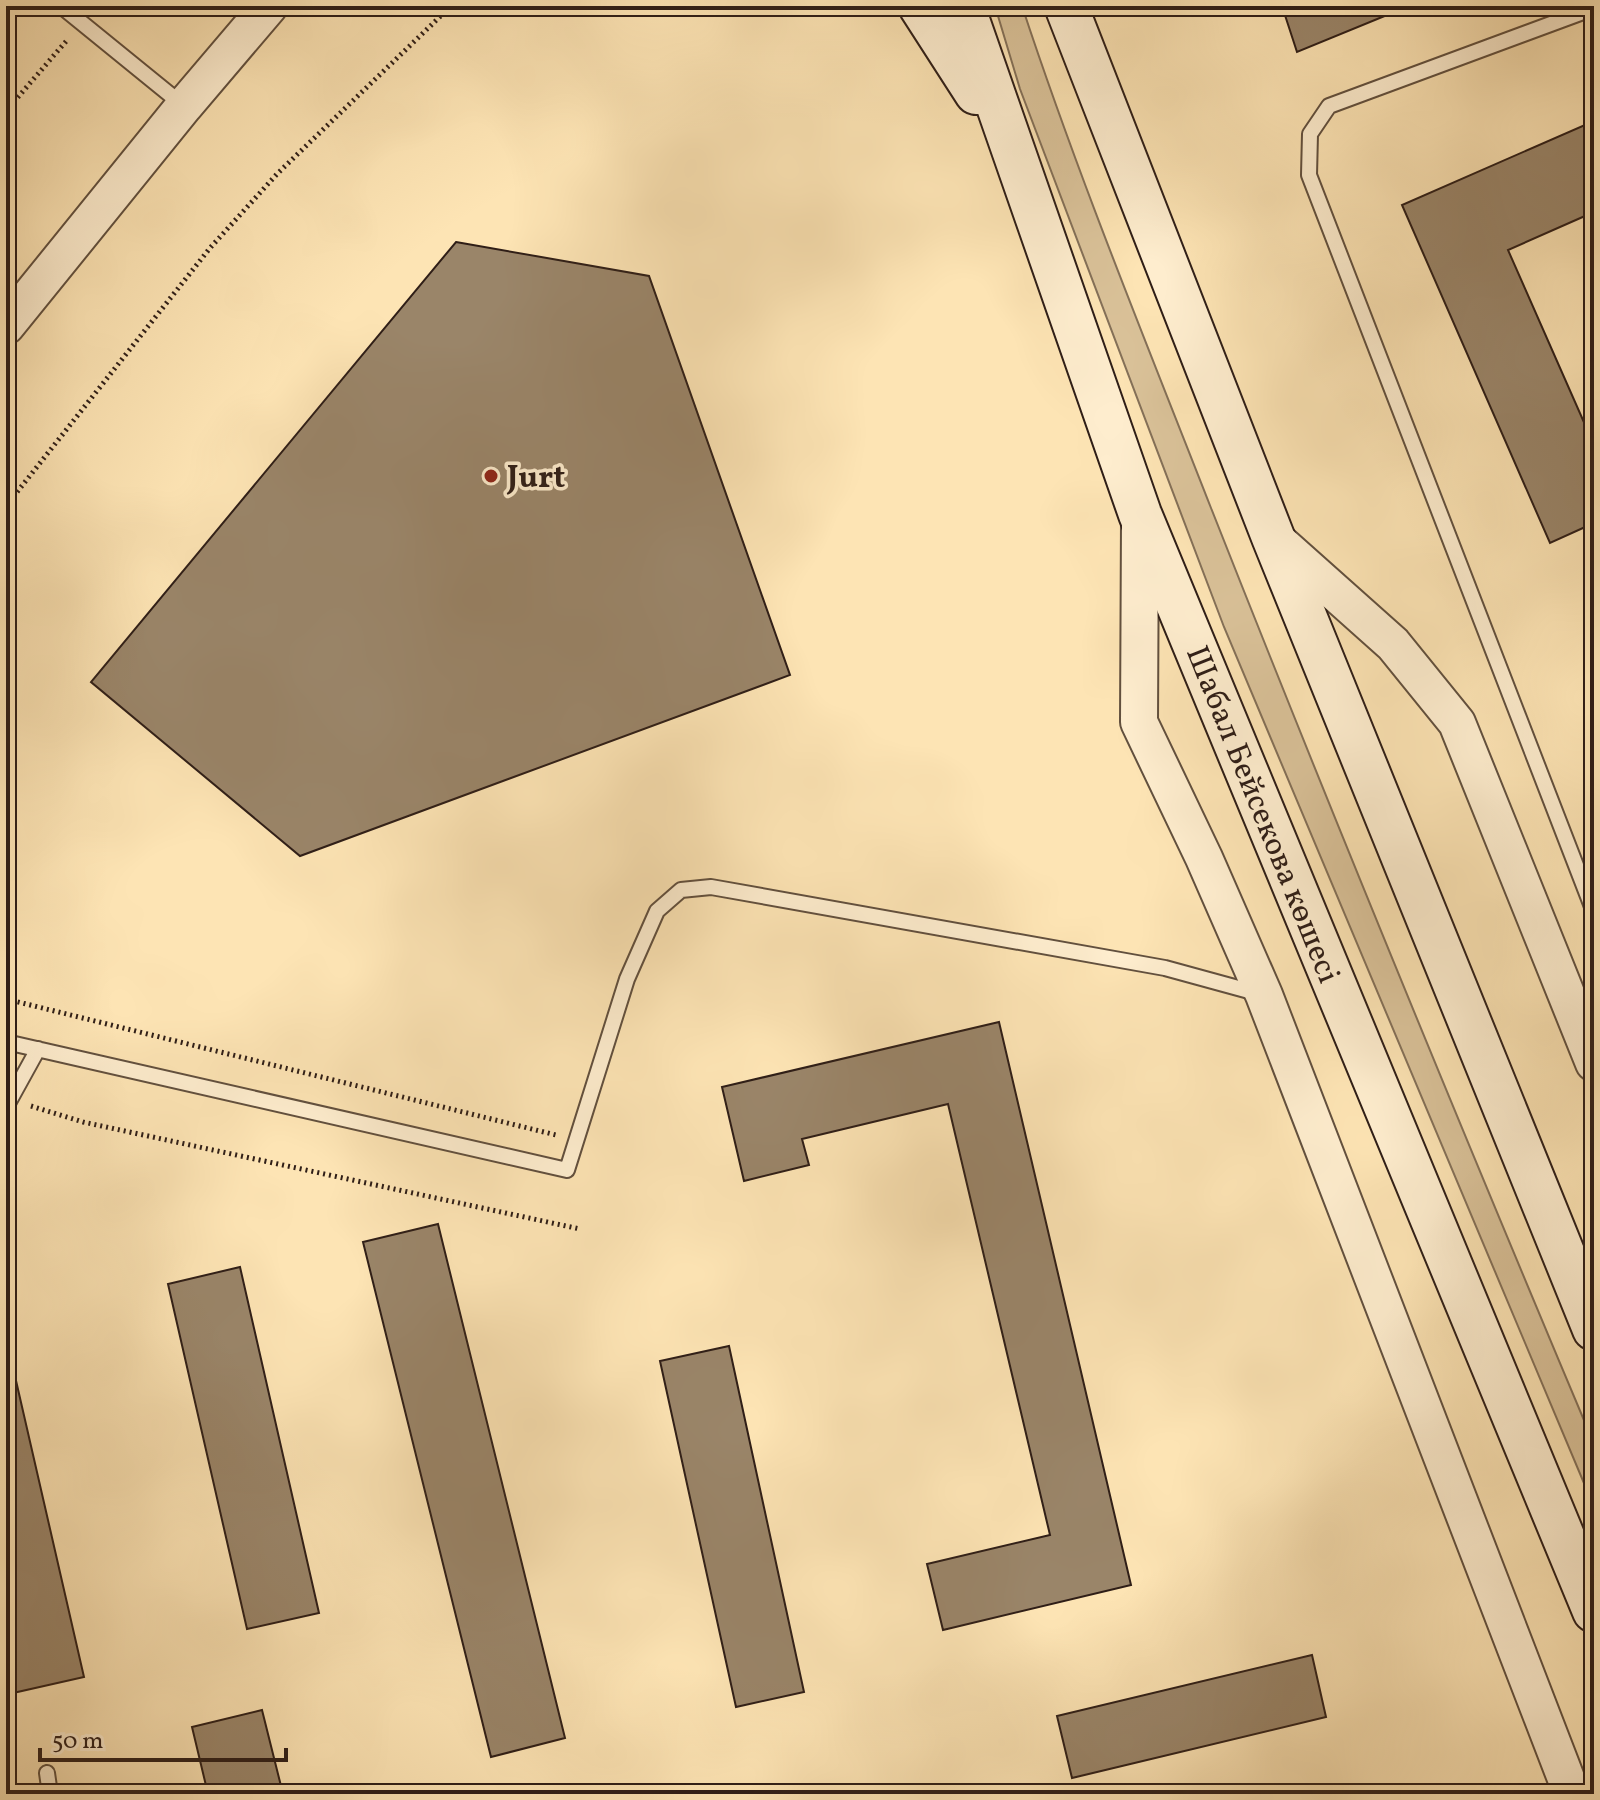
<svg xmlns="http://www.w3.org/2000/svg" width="1600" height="1800" font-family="Vollkorn,serif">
<rect width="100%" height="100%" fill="#fde4b4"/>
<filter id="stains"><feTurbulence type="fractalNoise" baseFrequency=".0025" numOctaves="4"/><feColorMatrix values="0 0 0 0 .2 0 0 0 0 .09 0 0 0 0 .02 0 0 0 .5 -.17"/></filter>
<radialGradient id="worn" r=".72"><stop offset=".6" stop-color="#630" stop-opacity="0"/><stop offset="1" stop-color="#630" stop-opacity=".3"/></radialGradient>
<!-- green -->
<path fill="#dac299" stroke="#847058" stroke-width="2" d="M995 6H1022C1078 176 1146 342 1211 508 1335 822 1463 1133 1594 1444V1507L1224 627 1020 89Z"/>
<!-- building -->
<path fill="#9a8569" stroke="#2f1e17" stroke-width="2" d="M1282 6H1409L1297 52Z
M1594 121V212L1508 250 1594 445V523L1550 543 1402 205Z
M456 242 649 276 790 675 300 856 91 682Z
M999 1022 1131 1585 943 1630 927 1564 1050 1535 948 1104 802 1139 809 1165 744 1181 722 1087Z
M438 1224 565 1738 491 1757 363 1242Z
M240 1267 319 1613 247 1629 168 1284Z
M6 1337 84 1677 13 1693 6 1663Z
M729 1346 804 1692 736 1707 660 1361Z
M1312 1655 1326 1717 1072 1778 1057 1716Z
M262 1710 283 1794H208L192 1727Z"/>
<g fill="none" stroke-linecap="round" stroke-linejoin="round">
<!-- service casing -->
<g stroke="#62503e" stroke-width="18">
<path id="service" d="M61 6 184 106
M1594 8 1329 106 1310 134 1309 175 1594 912
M6 1042 567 1170 627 979 657 911 681 890 711 887 1165 968 1260 994
M6 1107 38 1049
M47 1773 50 1794"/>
</g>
<!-- tertiary casing -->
<g stroke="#62503e" stroke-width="40">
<path id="tertiary" d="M6 326 184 106 269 6
M1140 520 1139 722 1204 858 1264 995 1572 1794
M1273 537 1393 644 1457 723 1594 1063"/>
</g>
<!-- secondary casing -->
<g stroke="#2f1e17" stroke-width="46">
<path id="secondary" d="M920 6 976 93
M963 6 1140 514 1594 1611
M1066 6 1273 537 1594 1329"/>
</g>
<!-- path -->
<path stroke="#2f1e17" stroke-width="5" stroke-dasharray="2 4" stroke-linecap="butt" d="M6 111 68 39
M6 506 210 248 277 174 451 6
M6 999 556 1135
M31 1106 83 1122 580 1229"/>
<!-- service -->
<use href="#service" stroke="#feedce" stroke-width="14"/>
<!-- tertiary -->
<use href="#tertiary" stroke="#feedce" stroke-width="36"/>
<!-- secondary -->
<use href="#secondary" stroke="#feedce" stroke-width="42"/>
</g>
<!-- markers -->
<circle fill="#8f2418" stroke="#feedce" stroke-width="3" cx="491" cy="476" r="8"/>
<g text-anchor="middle" stroke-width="7" stroke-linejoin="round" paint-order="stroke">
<!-- poi labels -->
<g font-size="32" font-weight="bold" fill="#2f1e17" stroke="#feedce" text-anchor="start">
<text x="507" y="487">Jurt</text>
</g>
<!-- street labels -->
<g font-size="32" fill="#2f1e17" stroke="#feedce">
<text transform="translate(1264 814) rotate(68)" y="11">Шабал Бейсекова көшесі</text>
</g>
</g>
<!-- margin -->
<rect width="1600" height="1800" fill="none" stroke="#fde4b4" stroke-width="32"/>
<rect x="8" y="8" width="1584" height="1784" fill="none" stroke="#2f1e17" stroke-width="4"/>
<rect x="16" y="16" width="1568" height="1768" fill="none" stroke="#2f1e17" stroke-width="2"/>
<!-- scale -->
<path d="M40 1748v12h246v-12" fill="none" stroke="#2f1e17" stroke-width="4"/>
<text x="52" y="1748" font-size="24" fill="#2f1e17" stroke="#feedce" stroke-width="6" paint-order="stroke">50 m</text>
<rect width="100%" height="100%" filter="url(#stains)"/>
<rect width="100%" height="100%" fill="url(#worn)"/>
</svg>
